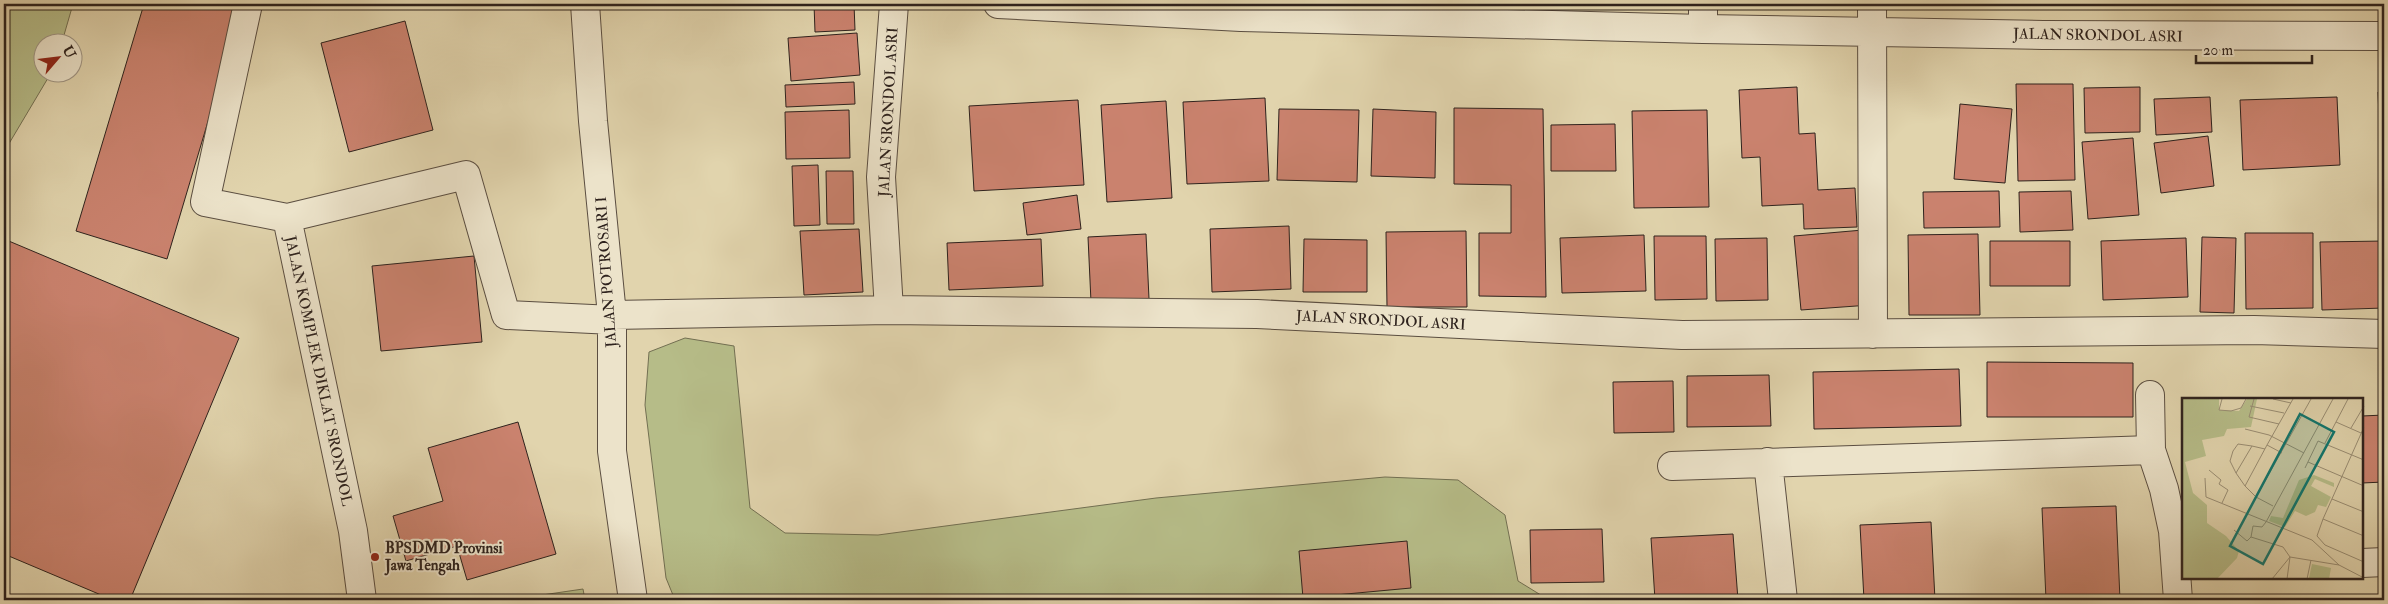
<svg xmlns="http://www.w3.org/2000/svg" width="2388" height="604" font-family="'IM FELL Double Pica',serif">
<rect width="100%" height="100%" fill="#e1d4ad"/>
<filter id="stains"><feTurbulence type="fractalNoise" baseFrequency=".004" numOctaves="4"/><feColorMatrix values="0 0 0 0 .2 0 0 0 0 .09 0 0 0 0 .02 0 0 0 .5 -.17"/></filter>
<radialGradient id="worn" r=".72"><stop offset=".6" stop-color="#630" stop-opacity="0"/><stop offset="1" stop-color="#630" stop-opacity=".3"/></radialGradient>
<!-- green -->
<path fill="#b6bc88" stroke="#726f52" d="M4 4H73L62 42H42V72L51 73 4 152Z
M685 338 734 346 750 508 785 533 878 535 1156 498 1385 477 1458 480 1505 515 1518 581 1544 597 1570 600H675L666 578 645 405 649 352Z
M583 589 585 600H508Z"/>
<!-- building -->
<path fill="#ca826e" stroke="#2e221d" d="M144 4H243L167 259 76 231Z
M814 4H854L855 30 815 32Z
M405 21 433 130 349 152 321 43Z
M857 33 860 75 791 81 788 38Z
M854 82 855 104 786 107 785 85Z
M2016 84H2073L2075 180 2018 181Z
M1797 87 1799 134 1815 133 1818 190 1855 188 1857 227 1804 229 1803 204 1762 206 1760 157 1742 158 1739 90Z
M2140 87V132L2085 133 2084 88Z
M2378 92H2384V217H2383Z
M2210 97 2212 132 2156 135 2154 99Z
M2337 97 2340 165 2243 170 2240 100Z
M1265 98 1269 181 1187 184 1183 102Z
M1078 100 1084 185 974 191 969 106Z
M1166 101 1172 198 1107 202 1101 105Z
M1960 104 2012 109 2005 183 1954 179Z
M1454 108 1543 109 1546 297 1479 296V233H1511V185L1454 184Z
M1279 109 1359 110 1357 182 1277 180Z
M1373 109 1436 112 1435 178 1371 176Z
M849 110 850 158 786 159 785 112Z
M1707 110 1709 207 1634 208 1632 111Z
M1615 124 1616 171H1551V125Z
M2208 136 2214 186 2161 193 2154 143Z
M2133 138 2139 215 2088 219 2082 142Z
M818 165 820 225 794 226 792 166Z
M826 171H853L854 224H827Z
M1999 191 2000 227 1924 228 1923 192Z
M2071 191 2073 230 2020 232 2019 192Z
M1077 195 1081 229 1027 235 1023 203Z
M1289 226 1291 289 1212 292 1210 229Z
M859 229 863 292 804 295 800 231Z
M1863 230 1870 305 1801 310 1794 236Z
M1466 231 1467 307H1387L1386 232Z
M2245 233H2313V308L2246 309Z
M1146 234 1149 299 1091 302 1088 237Z
M1978 234 1980 315H1909L1908 235Z
M1644 235 1646 291 1562 293 1560 238Z
M1654 236H1706L1707 299 1655 300Z
M2202 237 2236 238 2234 313 2200 312Z
M1767 238 1768 300 1716 301 1715 239Z
M2186 238 2188 297 2103 300 2101 241Z
M4 239 239 338 130 600H113L4 554Z
M1041 239 1043 286 949 290 947 243Z
M1304 239 1367 240V292H1303Z
M1990 241H2070V286H1990Z
M2384 241V308L2322 310 2320 242Z
M474 256 482 342 381 351 372 266Z
M1987 362 2133 363V417H1987Z
M1959 369 1961 426 1814 429 1813 372Z
M1769 375 1771 426 1687 427V376Z
M1673 381 1674 432 1614 433 1613 382Z
M2384 415V482L2362 483V416Z
M518 422 556 554 467 580 457 546 406 561 393 516 443 501 428 448Z
M2116 506 2120 600H2046L2042 508Z
M1931 522 1935 600H1864L1860 525Z
M1602 529 1604 582 1531 583 1530 530Z
M1733 534 1738 600H1655L1651 538Z
M1407 541 1411 588 1303 598 1299 551Z"/>
<g fill="none" stroke-linecap="round" stroke-linejoin="round">
<!-- minor casing -->
<g stroke="#5b4e41" stroke-width="30">
<path id="minor" d="M248 4 205 202 287 218
M585 4 593 121 612 315V451L633 600
M998 4 1241 17 1703 29 2043 35 2384 36
M1703 4V29
M1872 4 1873 334
M889 310 881 177 894 4
M612 315 889 310 1257 314 1682 335 2254 330 2384 334
M2150 395 2151 450
M1768 462 1783 600
M1672 466 2151 450 2164 489 2173 531 2178 600
M2362 563 2384 562
M362 600 353 531 287 218 466 175 506 315 613 320"/>
</g>
<!-- minor -->
<use href="#minor" stroke="#ece3ca" stroke-width="28"/>
</g>
<!-- markers -->
<circle fill="#8f2418" stroke="#ece3ca" stroke-width="2" cx="375" cy="557" r="5"/>
<g text-anchor="middle" stroke-width="4" stroke-linejoin="round" paint-order="stroke">
<!-- street labels -->
<g font-size="15" fill="#2e221d" stroke="#ece3ca">
<text transform="translate(2098 35) rotate(1)" y="5">JALAN SRONDOL ASRI</text>
<text transform="translate(888 112) rotate(-87)" y="5">JALAN SRONDOL ASRI</text>
<text transform="translate(606 272) rotate(-94)" y="5">JALAN POTROSARI I</text>
<text transform="translate(1381 320) rotate(3)" y="5">JALAN SRONDOL ASRI</text>
<text transform="translate(319 371) rotate(78)" y="5">JALAN KOMPLEK DIKLAT SRONDOL</text>
</g>
<!-- poi labels -->
<g font-size="15" font-weight="bold" fill="#2e221d" stroke="#ece3ca" text-anchor="start">
<text x="385" y="553">BPSDMD Provinsi<tspan x="385" dy="17">Jawa Tengah</tspan></text>
</g>
</g>
<!-- overview -->
<g transform="translate(2182 398)">
<rect width="181" height="181" fill="#e1d4ad"/>
<path d="M0 1H37V12L57 13 65 1H75L69 29 45 31 42 38 20 42 24 58 3 64 11 95 25 107V125L44 138 57 153 55 160 35 181H0ZM132 77 152 85V89L133 81 129 88 149 99 144 109 136 107 133 114 124 118 113 113 103 129 87 123 89 118 101 120 117 82ZM130 166 149 170 147 181 127 180Z" fill="#b6bc88"/>
<path fill="none" stroke="#998d73" stroke-width="1" d="M40 1 37 12 49 13 59 10 64 1M72 1 67 19 97 26M91 1 109 5M68 8 102 15M154 24 179 35M169 30 182 8M63 31 87 37 122 55M143 45 166 1M100 55 85 47 111 1M126 64 182 88M123 70 136 43 182 62M27 72 39 82 37 86 46 92 40 105M54 75 48 63 51 53 56 46 70 48M23 80 24 99 130 142 157 167 182 180M63 88 54 75 70 48 83 51M74 99 63 88 85 47M150 101 182 114M91 108 74 99 129 1M141 121 182 29M84 124 151 1M84 124 80 129 71 128 69 139 101 149 108 159 90 181M52 132 65 143 69 139M182 138 141 121 135 138 143 147 182 164M105 181 108 159 157 167M125 181 129 162"/>
<path fill="#0f766e" fill-opacity="0.15" stroke="#0f766e" stroke-width="2.5" d="M118 16 152 34 81 166 48 148Z"/>
<rect width="181" height="181" fill="none" stroke="#2e221d" stroke-width="2.5"/>
</g>
<!-- margin -->
<rect width="2388" height="604" fill="none" stroke="#e1d4ad" stroke-width="20"/>
<rect x="5" y="5" width="2378" height="594" fill="none" stroke="#2e221d" stroke-width="2.5"/>
<rect x="10" y="10" width="2368" height="584" fill="none" stroke="#2e221d"/>
<!-- north arrow -->
<g transform="translate(58 58) rotate(62)"><circle r="24" fill="#ece3ca" stroke="#a09685"/>
<path d="M0-4L9 19L0 12L-9 19Z" fill="#8f2418"/>
<text y="-8" font-size="14" font-weight="bold" text-anchor="middle" fill="#2e221d">U</text>
</g>
<!-- scale -->
<path d="M2196 55v8h116v-8" fill="none" stroke="#2e221d" stroke-width="2.5"/>
<text x="2203" y="55" font-size="15" fill="#2e221d" stroke="#ece3ca" stroke-width="4" paint-order="stroke">20 m</text>
<rect width="100%" height="100%" filter="url(#stains)"/>
<rect width="100%" height="100%" fill="url(#worn)"/>
</svg>
